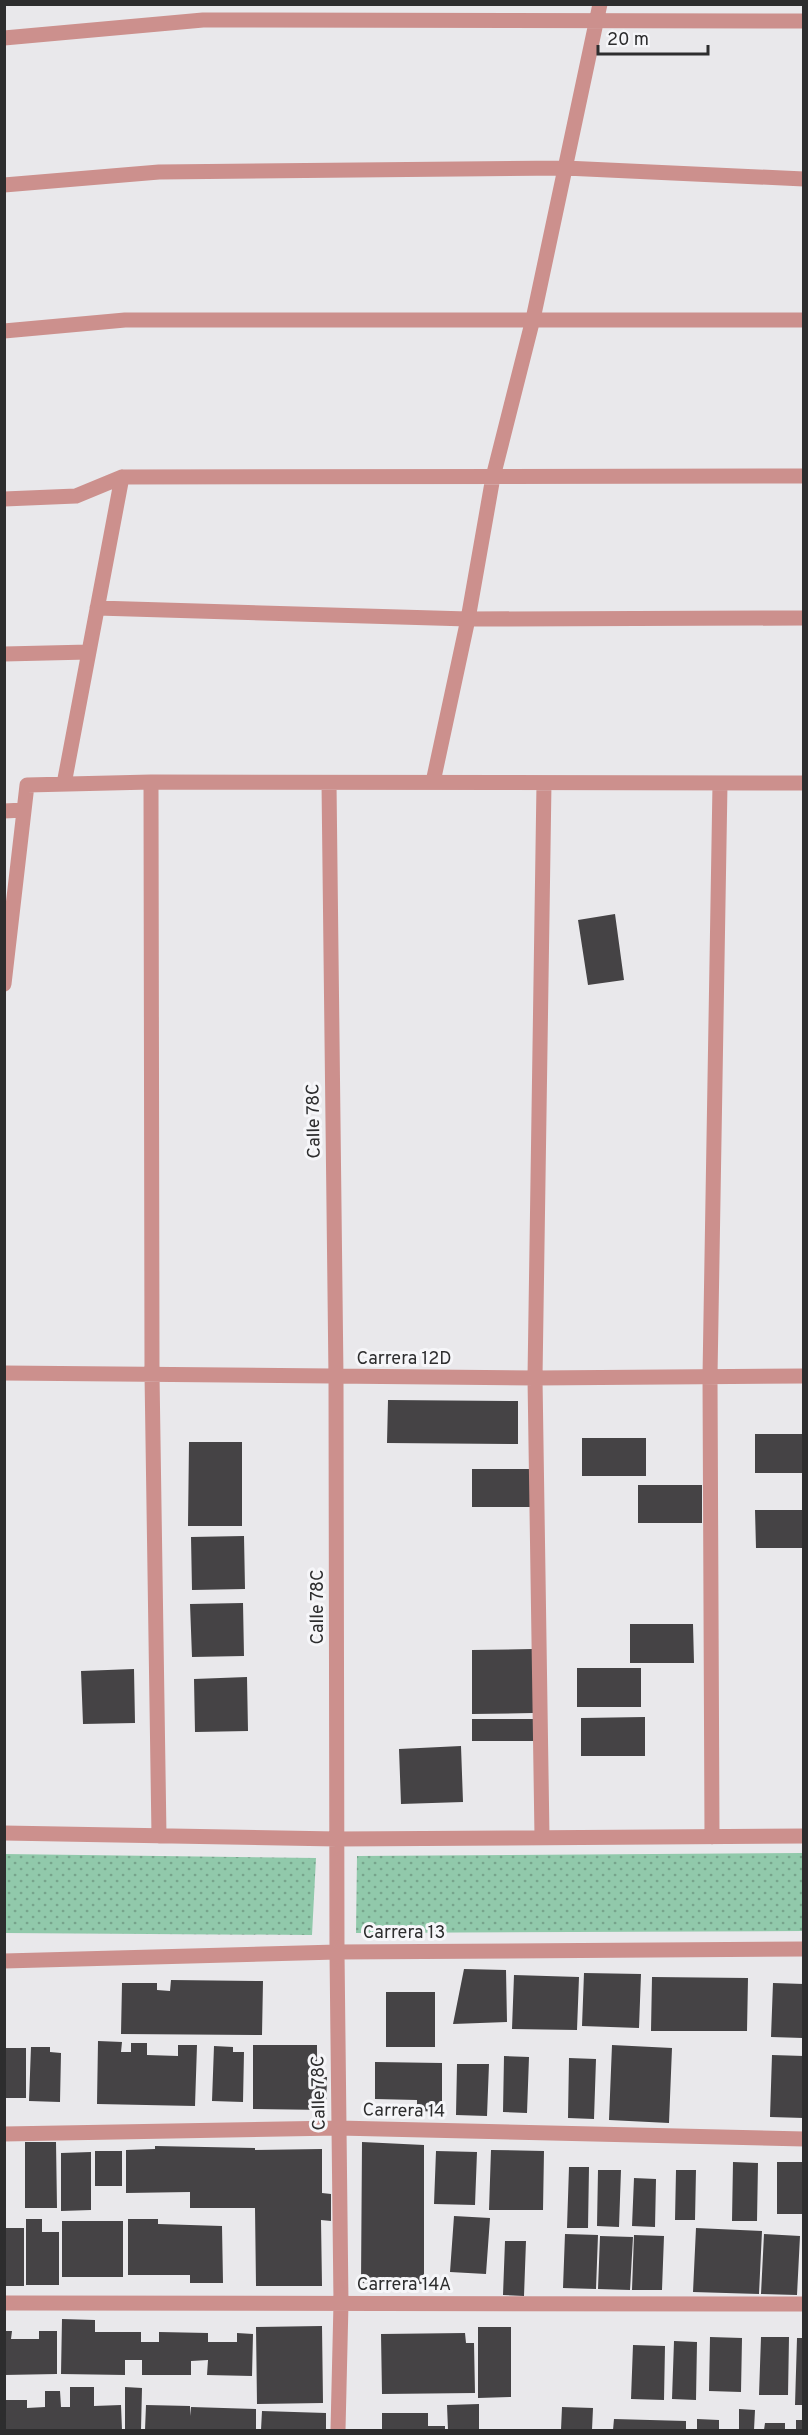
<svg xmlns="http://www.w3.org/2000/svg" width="808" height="2435" font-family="Overpass,sans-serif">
<defs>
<pattern id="grass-dots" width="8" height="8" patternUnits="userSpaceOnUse" patternTransform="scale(1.5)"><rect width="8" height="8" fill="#91c9ab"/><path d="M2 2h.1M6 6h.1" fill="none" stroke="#77a48c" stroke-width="1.8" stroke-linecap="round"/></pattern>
</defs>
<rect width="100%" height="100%" fill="#e9e8eb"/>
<!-- grass -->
<path fill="url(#grass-dots)" d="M803 1853V1931L356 1933 357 1856Z
M5 1854 316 1858 312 1935 5 1933Z"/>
<!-- building -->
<path fill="#454345" d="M615 914 624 980 588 985 578 920Z
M388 1400 518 1401V1444L387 1443Z
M755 1434H804V1473H755Z
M582 1438H646V1476H582Z
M189 1442H242V1526H188Z
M472 1469H536V1507H472Z
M638 1485H702V1523H638Z
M755 1510H804V1548H756Z
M244 1536 245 1589 192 1590 191 1537Z
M243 1603 244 1656 192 1657 190 1604Z
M630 1624H693L694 1663H630Z
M533 1649V1713L472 1714V1650Z
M577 1668H641V1707H577Z
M134 1669 135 1723 83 1724 81 1671Z
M247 1677 248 1731 195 1732 194 1679Z
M645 1717V1756H581V1718Z
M472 1719H533L534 1741H472Z
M461 1746 463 1802 401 1804 399 1749Z
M464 1969 506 1970 507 2022 453 2024Z
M584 1973 641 1974 639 2028 582 2026Z
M514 1975 579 1977 577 2030 512 2029Z
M652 1977 748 1978 747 2031H651Z
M171 1980 263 1981 262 2035 121 2034 122 1983H157V1990L170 1991Z
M773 1983 804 1984 803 2038 771 2037Z
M386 1992H435V2047H386Z
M98 2041 122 2042 121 2052H131V2043H147V2055L178 2056V2045H197L195 2106 97 2104Z
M253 2045H317V2077H327L326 2110 253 2109Z
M612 2045 672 2048 669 2123 609 2120Z
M214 2046 233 2047V2052H244L243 2102 212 2101Z
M31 2047H50V2052L61 2053 60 2102 29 2101Z
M4 2048H26V2098H4Z
M772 2055 804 2056V2118L770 2117Z
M504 2056 529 2057 527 2113 503 2112Z
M569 2058 596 2059 594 2119 568 2118Z
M375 2062 442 2063V2112L417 2111V2100L375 2099Z
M457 2064H489L487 2116 456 2115Z
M25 2142H56L57 2208H25Z
M362 2142 424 2145V2284L361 2283Z
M155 2146 255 2148V2150L322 2149V2193L331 2194V2221L321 2220 322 2286H256L255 2208H190V2192L126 2193V2150L155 2149Z
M491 2150 544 2151 543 2210H489Z
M95 2151H122V2186H95Z
M436 2151 477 2152 475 2205 434 2204Z
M91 2152V2210L61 2211V2153Z
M733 2162 758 2163 757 2221H732Z
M777 2162H804V2214H777Z
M569 2167H589L588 2228H567Z
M598 2170H621L619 2227 597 2226Z
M676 2170H696L695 2220H675Z
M634 2178 656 2179 655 2227 632 2226Z
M454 2216 490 2218 486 2274 450 2272Z
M26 2219H42V2232H59V2285H26Z
M128 2219H158V2224L222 2226 223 2283H190V2275H128Z
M62 2221H123V2277H62Z
M4 2228H24V2286H4Z
M696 2228 762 2231 759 2294 693 2292Z
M565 2234 598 2235 596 2289 563 2288Z
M764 2234 800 2236 797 2295 761 2294Z
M634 2235 664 2236 662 2290H632Z
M600 2236 633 2237 630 2290 598 2289Z
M505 2241H526L524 2296 503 2295Z
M62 2319 95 2320V2332H141V2342H159V2332L208 2333V2342H237V2333L253 2334 252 2376 207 2375 208 2360 191 2361V2375H142V2360H125V2375L61 2374Z
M322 2326 323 2403 257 2404 256 2327Z
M478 2327H511V2397L478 2398Z
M4 2331H12L11 2339H39V2331H57V2374L4 2375Z
M465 2333 466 2343H474L475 2393 382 2394 381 2334Z
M710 2337 742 2338 741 2392 709 2391Z
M761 2337H789L788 2395H759Z
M797 2338H804V2405H795Z
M674 2341 697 2342 696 2400 672 2399Z
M633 2345 665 2346 664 2400 631 2399Z
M70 2387H94V2406L121 2405 122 2430H4L6 2400H27V2408L45 2407V2391H60L61 2407H70Z
M125 2387 142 2388 141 2430H125Z
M479 2404V2430H448L447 2405Z
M146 2405 190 2406V2416L191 2407 256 2409V2430H145Z
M562 2407 593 2408 592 2430H561Z
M739 2409 755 2410 754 2430H739Z
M262 2411 326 2413V2430H261Z
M382 2413H428V2426H445V2430H382Z
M614 2419 686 2421V2430H613Z
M697 2419 719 2420V2430H697Z
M796 2420H804V2430H796Z
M765 2423H785V2430H764Z"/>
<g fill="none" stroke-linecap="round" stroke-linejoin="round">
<!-- minor -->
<path stroke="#cc908d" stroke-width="15" d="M4 38 203 20 804 21
M4 185 159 172 565 168 804 179
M4 331 125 320H804
M4 499 76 496 122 477 804 476
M97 608 468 619 804 618
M4 654 89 652
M151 782 152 1374 159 1836
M433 782 468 619 493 477 533 319 600 4
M329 783 336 1377 337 1952 341 2303 338 2430
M64 784 122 477
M4 811 24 810
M4 984 27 785 151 782 804 783
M4 1373 535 1378 804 1376
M4 1833 337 1839 804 1836
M542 1837 535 1378 544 783
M712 1837 710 1376 720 784
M4 1961 337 1952 804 1949
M4 2134 338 2128 804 2139
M4 2303 804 2304"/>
</g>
<g text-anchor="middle" stroke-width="6" stroke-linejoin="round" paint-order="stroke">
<!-- street labels -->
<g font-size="18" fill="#2d2d2e" stroke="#f6f6f9">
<text transform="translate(313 1121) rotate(-91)" y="6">Calle 78C</text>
<text x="404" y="1364">Carrera 12D</text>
<text transform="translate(317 1607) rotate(-90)" y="6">Calle 78C</text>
<text x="404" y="1938">Carrera 13</text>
<text transform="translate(318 2093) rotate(-91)" y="6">Calle 78C</text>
<text transform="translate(404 2110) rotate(1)" y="6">Carrera 14</text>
<text x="404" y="2290">Carrera 14A</text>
</g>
</g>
<!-- border -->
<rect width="808" height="2435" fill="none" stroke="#2d2d2e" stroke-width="12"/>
<!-- scale -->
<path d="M598 45v9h110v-9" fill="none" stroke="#2d2d2e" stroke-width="3"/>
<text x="607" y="45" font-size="18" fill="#2d2d2e" stroke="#f6f6f9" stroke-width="4.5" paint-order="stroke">20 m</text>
</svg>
